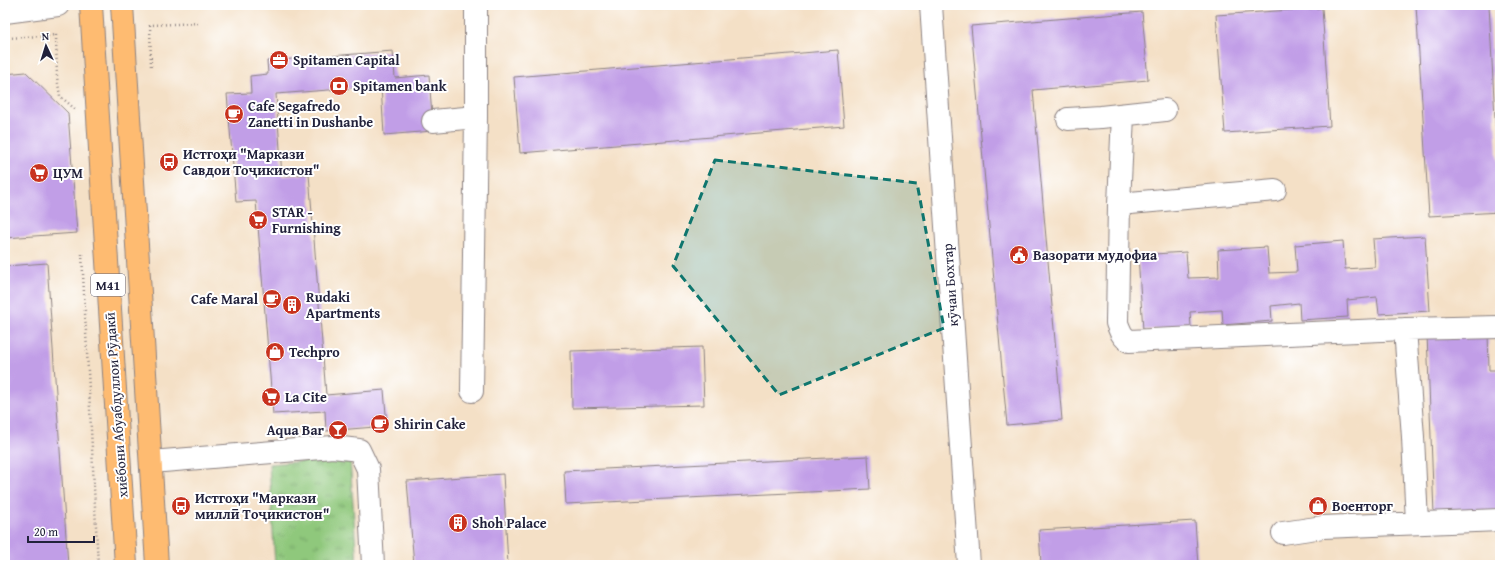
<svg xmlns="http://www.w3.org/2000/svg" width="1505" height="570" font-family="'Gentium Book Plus',serif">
<defs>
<pattern id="grass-tufts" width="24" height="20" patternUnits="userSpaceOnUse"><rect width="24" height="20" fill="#8fc87c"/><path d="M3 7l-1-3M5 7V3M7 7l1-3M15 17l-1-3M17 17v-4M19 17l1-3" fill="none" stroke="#74a267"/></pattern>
</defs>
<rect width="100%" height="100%" fill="#fff"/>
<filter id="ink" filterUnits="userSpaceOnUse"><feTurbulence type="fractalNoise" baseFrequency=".025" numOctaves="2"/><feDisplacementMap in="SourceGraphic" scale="8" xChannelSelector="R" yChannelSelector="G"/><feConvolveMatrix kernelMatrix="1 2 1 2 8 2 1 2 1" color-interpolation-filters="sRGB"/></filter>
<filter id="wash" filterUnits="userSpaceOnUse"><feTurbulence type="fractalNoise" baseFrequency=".012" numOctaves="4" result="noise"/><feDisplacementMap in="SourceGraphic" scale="16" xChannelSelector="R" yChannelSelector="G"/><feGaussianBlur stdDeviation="0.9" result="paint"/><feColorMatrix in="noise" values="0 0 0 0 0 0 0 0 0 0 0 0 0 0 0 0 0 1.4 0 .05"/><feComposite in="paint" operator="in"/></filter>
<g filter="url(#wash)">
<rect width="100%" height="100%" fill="#f4e0c6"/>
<!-- grass -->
<path fill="url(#grass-tufts)" stroke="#58755c" d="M350 458 357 565H275L269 464Z"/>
<g id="blocks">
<!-- building -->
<path fill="#c19ee7" d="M1416 5H1489L1500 212 1429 216Z
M1322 8 1330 126 1225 133 1216 15Z
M1142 12 1148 80 1033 90 1062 420 1007 425 971 26Z
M838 50 844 126 520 153 514 77Z
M393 51 395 78 429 75 433 131 384 135 381 86 276 94 282 176 309 174 326 395 384 390 387 426 326 431 325 411 273 414 256 201 236 202 227 94 251 93 250 76 268 74 267 61Z
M26 72 68 113 77 233 5 238V74Z
M1425 236 1430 311 1379 314 1377 297 1347 300 1348 317 1300 320 1299 303 1271 306 1272 321 1223 325 1222 310 1190 312 1191 327 1143 330 1138 255 1186 252 1188 278 1219 277 1218 250 1267 247 1269 273 1297 272 1295 245 1343 241 1345 269 1375 267 1373 239Z
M47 263 68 565H5V266Z
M1488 332 1489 370H1500V511L1434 514 1427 334Z
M702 347 704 405 572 408 571 351Z
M868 456 870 489 566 504 564 471Z
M503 474 508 565H414L407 481Z
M1195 521 1198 565H1041L1039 530Z"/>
</g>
</g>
<g filter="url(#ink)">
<use href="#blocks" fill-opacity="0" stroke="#8b8180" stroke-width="1"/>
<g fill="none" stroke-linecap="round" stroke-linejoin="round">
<!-- minor casing -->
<g stroke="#8b8180" stroke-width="24">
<path id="minor" d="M931 5 969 565
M5 12 58 5
M1123 115 1119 204 1275 190
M1068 119 1101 117 1165 110
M433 121 476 117V5
M1119 204 1117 323C1120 331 1122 337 1129 341L1405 329 1500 327
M1405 329 1413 437 1417 523
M472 391 476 117
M151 462 333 447 359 450 368 469 373 565
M1283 533 1323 527 1500 520"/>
</g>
<!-- highway casing -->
<g stroke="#8b8180" stroke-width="24">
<path id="highway" d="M91 5 126 565
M122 5 157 565"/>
</g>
<!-- path -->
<path stroke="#8b8180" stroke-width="2.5" stroke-dasharray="1 3" stroke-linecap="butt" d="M8 38 56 35 57 77 60 96 75 109
M151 66 150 25 200 23
M82 254 98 565"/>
<!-- minor -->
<use href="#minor" stroke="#fff" stroke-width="22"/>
<!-- highway -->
<use href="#highway" stroke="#febb71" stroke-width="22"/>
</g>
</g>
<!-- marked area -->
<path fill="#0f766e" fill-opacity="0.2" stroke="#0f766e" stroke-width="3" stroke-dasharray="8 5" stroke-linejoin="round" d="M715 160 917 183 944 328 779 395 673 266Z"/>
<!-- icons -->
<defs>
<g id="office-disc" transform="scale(1)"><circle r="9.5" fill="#c8321e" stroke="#fff"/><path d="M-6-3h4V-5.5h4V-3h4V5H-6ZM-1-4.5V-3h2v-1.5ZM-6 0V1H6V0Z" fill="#fff"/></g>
<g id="bank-disc" transform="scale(1)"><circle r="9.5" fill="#c8321e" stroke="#fff"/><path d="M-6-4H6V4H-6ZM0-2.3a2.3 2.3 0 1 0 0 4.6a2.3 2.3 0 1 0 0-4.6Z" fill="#fff"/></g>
<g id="cafe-disc" transform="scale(1)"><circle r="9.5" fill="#c8321e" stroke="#fff"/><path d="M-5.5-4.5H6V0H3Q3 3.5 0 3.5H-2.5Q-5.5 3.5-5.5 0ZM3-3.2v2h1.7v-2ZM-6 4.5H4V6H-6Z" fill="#fff"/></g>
<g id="bus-disc" transform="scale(1)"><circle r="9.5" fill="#c8321e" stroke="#fff"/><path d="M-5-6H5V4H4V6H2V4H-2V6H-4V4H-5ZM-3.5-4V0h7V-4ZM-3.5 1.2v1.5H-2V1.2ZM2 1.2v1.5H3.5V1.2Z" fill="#fff"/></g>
<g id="supermarket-disc" transform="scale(1)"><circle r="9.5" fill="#c8321e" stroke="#fff"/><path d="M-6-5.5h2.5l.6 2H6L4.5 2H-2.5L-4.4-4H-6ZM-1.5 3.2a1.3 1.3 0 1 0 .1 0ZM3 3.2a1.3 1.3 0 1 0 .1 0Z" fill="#fff"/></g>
<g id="civic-disc" transform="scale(1)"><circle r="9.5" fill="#c8321e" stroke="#fff"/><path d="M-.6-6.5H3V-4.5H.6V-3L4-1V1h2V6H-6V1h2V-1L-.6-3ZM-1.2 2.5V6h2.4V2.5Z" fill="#fff"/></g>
<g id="building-disc" transform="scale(1)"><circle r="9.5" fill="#c8321e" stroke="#fff"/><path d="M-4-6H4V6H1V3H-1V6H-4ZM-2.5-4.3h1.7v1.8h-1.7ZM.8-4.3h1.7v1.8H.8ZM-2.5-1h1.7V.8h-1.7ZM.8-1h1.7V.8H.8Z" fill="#fff"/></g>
<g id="shop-disc" transform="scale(1)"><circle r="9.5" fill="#c8321e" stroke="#fff"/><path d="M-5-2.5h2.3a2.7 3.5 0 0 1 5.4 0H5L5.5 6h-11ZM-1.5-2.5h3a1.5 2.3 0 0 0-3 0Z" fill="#fff"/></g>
<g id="bar-disc" transform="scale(1)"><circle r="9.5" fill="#c8321e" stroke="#fff"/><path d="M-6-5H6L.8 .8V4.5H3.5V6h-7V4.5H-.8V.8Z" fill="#fff"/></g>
</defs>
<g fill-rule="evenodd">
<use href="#office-disc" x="279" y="60"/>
<use href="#bank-disc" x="339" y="86"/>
<use href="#cafe-disc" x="234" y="114"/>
<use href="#bus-disc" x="169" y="162"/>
<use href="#supermarket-disc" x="39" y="173"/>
<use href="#supermarket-disc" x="258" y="220"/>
<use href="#civic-disc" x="1019" y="255"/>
<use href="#cafe-disc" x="272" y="299"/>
<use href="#building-disc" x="292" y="305"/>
<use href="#shop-disc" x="275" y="352"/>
<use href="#supermarket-disc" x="271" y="397"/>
<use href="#cafe-disc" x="380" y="424"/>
<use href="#bar-disc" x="338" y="430"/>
<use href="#bus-disc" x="181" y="506"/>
<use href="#shop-disc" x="1318" y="506"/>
<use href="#building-disc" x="458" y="523"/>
</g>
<g text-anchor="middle" stroke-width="4" stroke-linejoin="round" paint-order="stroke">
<!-- shield labels -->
<rect fill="#fff" stroke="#646476" stroke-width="1" x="91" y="274" width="34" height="22" rx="3"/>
<g font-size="13" font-weight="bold" fill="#22223b">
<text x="108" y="290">M41</text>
</g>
<!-- poi labels -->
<g font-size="14" font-weight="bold" fill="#22223b" stroke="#fff" text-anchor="start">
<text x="293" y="65">Spitamen Capital</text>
<text x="353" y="91">Spitamen bank</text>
<text x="248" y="111">Cafe Segafredo<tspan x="248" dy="16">Zanetti in Dushanbe</tspan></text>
<text x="183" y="159">Истгоҳи "Маркази<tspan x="183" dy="16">Савдои Toҷикистон"</tspan></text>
<text x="53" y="178">ЦУМ</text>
<text x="272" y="217">STAR -<tspan x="272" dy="16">Furnishing</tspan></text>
<text x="1033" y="260">Вазорати мудофиа</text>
<text x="306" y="302">Rudaki<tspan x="306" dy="16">Apartments</tspan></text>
<text x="258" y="304" text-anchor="end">Cafe Maral</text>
<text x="289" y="357">Techpro</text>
<text x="285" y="402">La Cite</text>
<text x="394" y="429">Shirin Cake</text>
<text x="324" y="435" text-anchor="end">Aqua Bar</text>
<text x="195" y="503">Истгоҳи "Маркази<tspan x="195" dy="16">миллӣ Тоҷикистон"</tspan></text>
<text x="1332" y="511">Военторг</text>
<text x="472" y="528">Shoh Palace</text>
</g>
<!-- street labels -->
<g font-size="14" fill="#22223b" stroke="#fff">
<text transform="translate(950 285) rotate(-94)" y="5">кӯчаи Бохтар</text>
<text transform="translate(116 405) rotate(-94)" y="5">хиёбони Абуабдуллои Рӯдакӣ</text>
</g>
</g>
<!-- margin -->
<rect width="1505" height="570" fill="none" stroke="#fff" stroke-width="20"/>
<!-- north arrow -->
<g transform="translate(46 46) rotate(356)" stroke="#ffffff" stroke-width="3" paint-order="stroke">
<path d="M0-3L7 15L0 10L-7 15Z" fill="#22223b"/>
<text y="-6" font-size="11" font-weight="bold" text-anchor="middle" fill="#22223b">N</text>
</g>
<!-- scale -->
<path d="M28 536v6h66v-6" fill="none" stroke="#22223b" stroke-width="2"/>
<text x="34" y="536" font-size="12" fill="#22223b" stroke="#ffffff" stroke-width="3" paint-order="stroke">20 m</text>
</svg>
